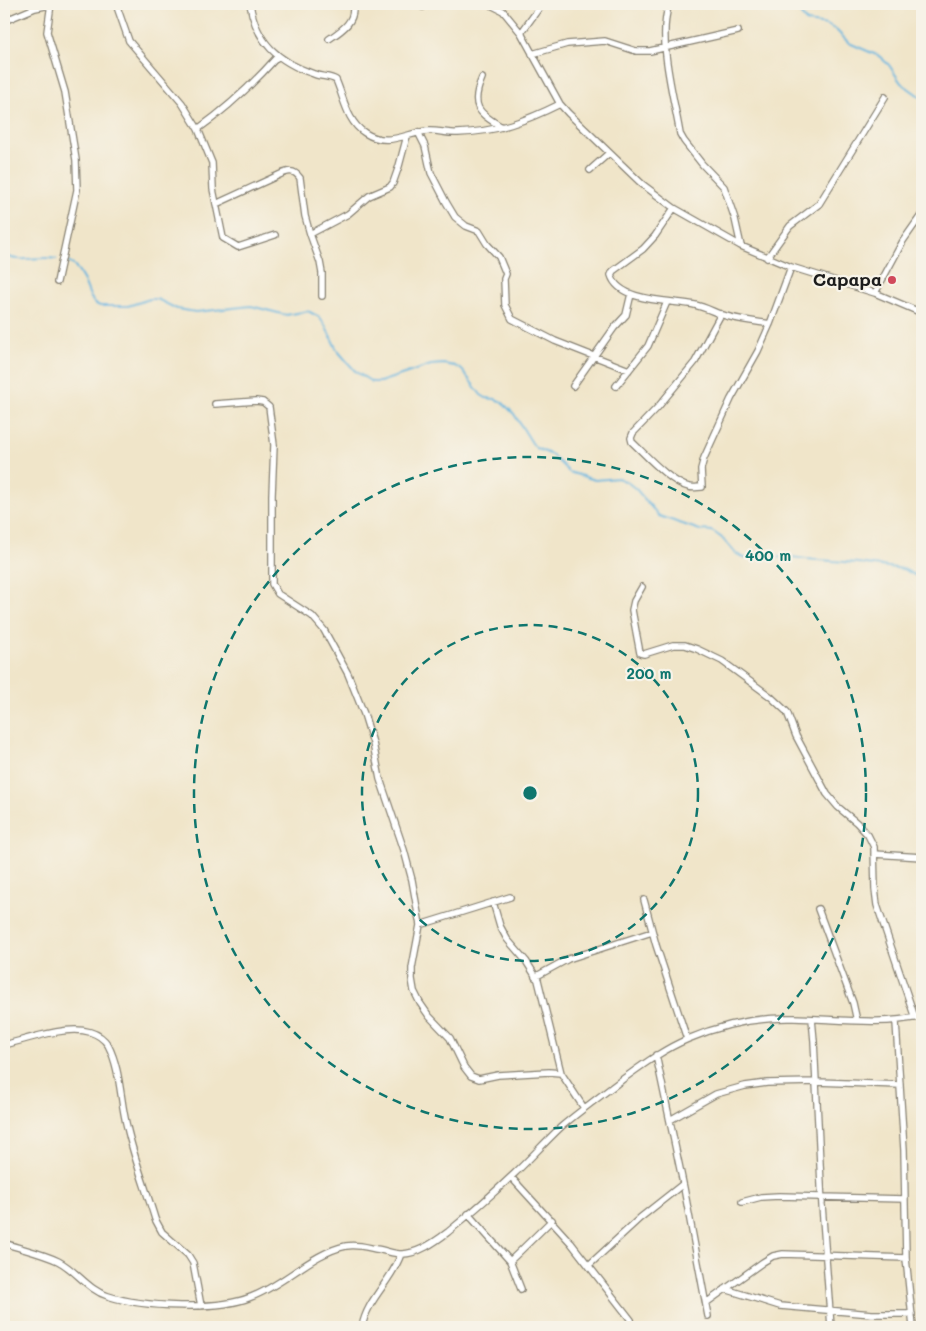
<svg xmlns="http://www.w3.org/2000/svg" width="926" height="1331" font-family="Mali,sans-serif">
<rect width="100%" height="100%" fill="#f7f3e8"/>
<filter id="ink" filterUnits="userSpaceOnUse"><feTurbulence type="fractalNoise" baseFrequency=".02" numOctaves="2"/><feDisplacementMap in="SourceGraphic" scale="10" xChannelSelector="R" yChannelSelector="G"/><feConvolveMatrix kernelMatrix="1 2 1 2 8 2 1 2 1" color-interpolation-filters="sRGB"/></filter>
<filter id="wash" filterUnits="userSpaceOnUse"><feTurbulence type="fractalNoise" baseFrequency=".0096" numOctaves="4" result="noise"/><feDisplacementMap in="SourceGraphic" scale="20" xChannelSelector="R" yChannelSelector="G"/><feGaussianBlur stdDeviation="1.12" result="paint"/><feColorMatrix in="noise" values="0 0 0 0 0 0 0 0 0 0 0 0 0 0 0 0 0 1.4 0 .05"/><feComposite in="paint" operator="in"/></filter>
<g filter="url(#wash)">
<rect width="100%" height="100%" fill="#f0e5c9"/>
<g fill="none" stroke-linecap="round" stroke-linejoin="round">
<!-- stream -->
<path stroke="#63b4de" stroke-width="2" d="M789 4 795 8 807 22 827 25 836 30 849 43 879 56 889 65 901 83 922 98
M4 255C21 264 38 255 56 259
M68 262 75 266 84 281 90 296 94 303 100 306H128L150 299H157L177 309 196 312 251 306 286 315 308 311 319 317 325 325 337 350 356 372 372 382H380L431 365 443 364 455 366 462 370 481 395 486 398 495 399 502 402 514 414 532 443 536 448 552 455 569 472 595 480 618 478 627 482 636 489 659 516 700 530 712 531 722 538 735 553 744 558 792 557 806 559 858 563 903 569 922 579"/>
</g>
</g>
<g filter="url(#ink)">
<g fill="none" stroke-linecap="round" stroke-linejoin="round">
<!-- minor casing -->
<g stroke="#868072" stroke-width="8">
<path id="minor" d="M51 4 47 32 65 92 76 160 77 190 57 282
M116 4 129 41 182 103 198 129 212 163 213 189 223 238 238 247 275 235
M250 4C256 42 278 62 314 74 321 77 330 76 336 80 344 98 347 122 365 133 387 147 404 134 427 131 438 130 447 134 458 133 496 132 526 121 560 104
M424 4 423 7 424 4
M489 4 503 11 521 33 560 104 568 113 642 184 674 208 741 246 791 267 875 293 922 313
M669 4C657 40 674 97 680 134L684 141 702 164 724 187 735 219 741 246
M4 21 35 8 50 5 104 4
M521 33 542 4
M329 39C341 31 357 21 352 4
M532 54 567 44 605 41 636 51H650L738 31
M482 78C470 106 478 113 502 127
M198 129C229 107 253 84 278 56
M418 132 425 146 431 173 446 202 455 217 466 226 479 231 487 244 499 257 506 274 504 279 505 305 512 319 555 341 629 370
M590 170 609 153
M216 204 279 175C288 171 294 169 300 178L305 216 310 234 320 262 322 273V296
M674 208 655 236 643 249 613 271 611 275C619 303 673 300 695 305 704 307 712 311 720 314 736 320 754 321 770 324
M310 234 348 214 369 196 390 187 393 183 399 166 407 136
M767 258 790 226 819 204 885 97
M875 293 903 241 922 214
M721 314 695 362 658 407 633 433 631 438 632 442C646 455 671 483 689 487 693 488 698 487 702 487L701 469 704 458 731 399 758 351 770 324 791 267
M573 386 614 328 626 315 631 294
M616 386 648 346 667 302
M215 404 256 401 263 402 269 407 274 445 272 495V584L278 594 312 616 324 630 348 674 364 714 373 743 380 779 404 850 412 880 420 925 412 968V979L414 991 420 1003 429 1016 450 1038 464 1067 471 1076 479 1079 498 1075 549 1072 561 1073
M642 587 634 601 632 610 640 653 644 654 673 645H685L697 649 722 661 771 697 787 712 796 736 827 794 838 807 857 823 868 835 874 847 875 889 877 905 915 1018
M874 854 922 857
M644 900 656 945 687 1039
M493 902 500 926 507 939 526 961 538 980 561 1073 584 1108
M818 909 853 1003 857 1021
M420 925 510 897
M535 977 568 959 652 932
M812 1019 814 1041 822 1205 831 1327
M896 1022 904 1150 906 1258 913 1327
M4 1045C28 1039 67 1025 90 1032 97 1034 104 1039 108 1045 121 1070 120 1101 127 1127 134 1158 146 1189 155 1219L162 1232 188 1255 193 1263 201 1306
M656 1055 684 1188 708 1316
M670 1120 716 1094 745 1086 767 1083 817 1082 900 1085
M511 1177 571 1243 631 1320
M742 1202 761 1197 779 1196 905 1199
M468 1214 510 1261 521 1289
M4 1243C21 1249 41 1253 58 1261 76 1270 88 1290 108 1296 142 1307 218 1311 251 1297 284 1285 312 1253 346 1246 357 1244 366 1247 376 1249 384 1250 394 1254 402 1254 418 1254 435 1242 448 1232 470 1214 493 1194 514 1174 530 1159 545 1142 561 1127 581 1110 602 1095 623 1079 644 1064 664 1049 688 1039 721 1025 758 1017 794 1018 837 1019 880 1026 922 1016
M510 1261 552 1220
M589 1265 640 1218 683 1184
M725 1289 780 1306 872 1314H912
M706 1303 763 1262 773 1256 783 1254 906 1258
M362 1327C367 1299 392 1281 401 1254"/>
</g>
<!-- minor -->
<use href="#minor" stroke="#fff" stroke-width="5.5"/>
</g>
</g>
<!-- distance rings -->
<g fill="none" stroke="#0f766e" stroke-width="2.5" stroke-dasharray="9 6">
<circle cx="530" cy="793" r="168"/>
<circle cx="530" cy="793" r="336"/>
</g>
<!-- markers -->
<circle fill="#d1495b" stroke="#f7f3e8" stroke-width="2" cx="892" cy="280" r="5"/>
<g text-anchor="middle" stroke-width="4.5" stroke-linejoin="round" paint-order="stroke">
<!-- poi labels -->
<g font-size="18" font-weight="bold" fill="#1c1c1c" stroke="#f7f3e8" text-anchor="end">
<text x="882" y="286">Capapa</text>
</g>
</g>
<circle cx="530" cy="793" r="8" fill="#0f766e" stroke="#f7f3e8" stroke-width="2.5"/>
<g font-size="15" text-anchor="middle" font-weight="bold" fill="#0f766e" stroke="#f7f3e8" stroke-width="4.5" stroke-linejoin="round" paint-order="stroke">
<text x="768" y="561">400 m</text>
<text x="649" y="679">200 m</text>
</g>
<!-- margin -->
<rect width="926" height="1331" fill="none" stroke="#f7f3e8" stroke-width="20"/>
</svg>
